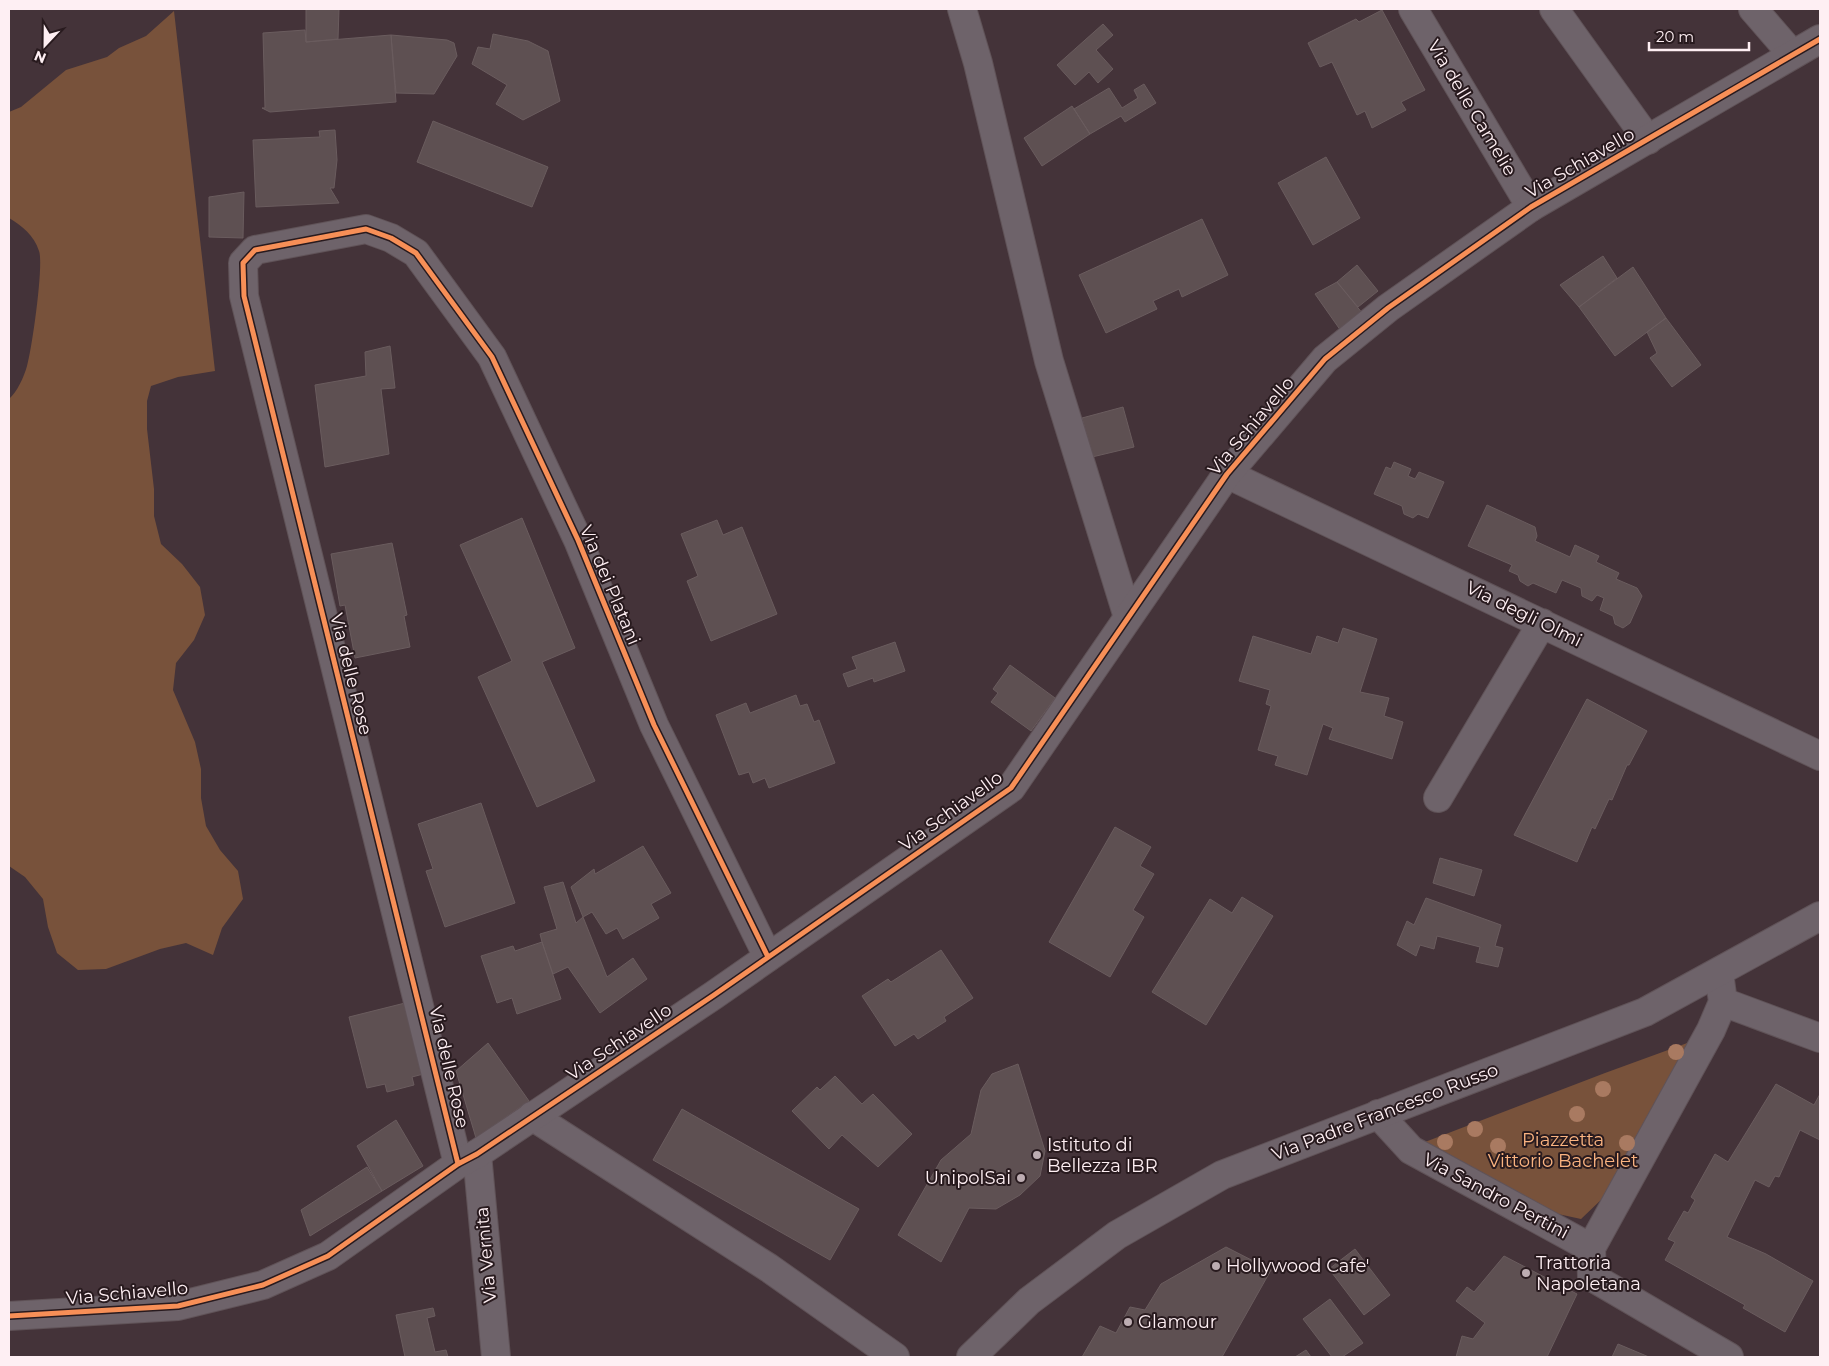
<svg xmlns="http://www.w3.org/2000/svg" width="1829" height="1366" font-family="Montserrat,sans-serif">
<rect width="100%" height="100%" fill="#443339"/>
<!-- green -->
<path fill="#78523b" d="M174 11 215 371 178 377 151 386 147 401V429L154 489V516L161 544 182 564 200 587 205 615 194 640 176 663 173 690 195 742 201 769V798L206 826 220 850 238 871 243 899 222 928 213 955 186 943 160 949 106 969 78 970 57 953 48 927 43 899 25 877 9 866V399C17 392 24 377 27 366 32 349 44 264 39 251 34 235 22 226 9 218V112L21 107 66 70 107 57 119 48 146 36Z
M1690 1042 1603 1198 1581 1219 1558 1214 1425 1142 1605 1073Z"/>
<!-- building -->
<path fill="#5e5052" stroke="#6a5c5e" d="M306 9H339L338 39 306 42Z
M1382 10 1425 90 1401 102 1406 110 1372 128 1365 111 1357 115 1332 62 1320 67 1308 43 1356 19 1359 22Z
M1103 24 1113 35 1096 50 1113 69 1098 83 1089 72 1075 85 1057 65Z
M305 30 306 42 391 35 396 102 270 112 262 108H265L263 33Z
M493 34 528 41 548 51 560 101 523 120 496 104 507 85 472 64 478 47 490 49Z
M391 35 447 40 454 43 457 56 434 94 396 93Z
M1144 84 1156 103 1125 122 1121 116 1090 134 1074 109 1109 88 1122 108 1138 98 1134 90Z
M1072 106 1090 134 1042 166 1024 138Z
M433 121 548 167 532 207 417 162Z
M335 130 337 160 334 188H330L339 203 256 207 253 140 320 137 319 131Z
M1326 157 1360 218 1313 245 1278 183Z
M244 192 243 238 209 237V197Z
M1202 219 1228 275 1182 297 1179 289 1153 301 1157 309 1106 333 1079 275Z
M1603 256 1617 278 1579 307 1560 285Z
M1357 265 1378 291 1358 307 1337 282Z
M1633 267 1666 318 1615 356 1579 307Z
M1337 282 1363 314 1341 331 1315 294Z
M1666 318 1701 365 1672 387 1650 358 1657 353 1647 332Z
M390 346 395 388 381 389 389 454 325 467 315 385 366 376 365 352Z
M1123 407 1134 447 1092 457 1082 418Z
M1394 462 1411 469 1408 476 1415 479 1419 472 1444 482 1428 518 1418 514 1413 518 1404 514 1402 506 1374 494 1386 467 1391 469Z
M1487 505 1535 527 1537 536 1535 541 1570 557 1575 545 1599 556 1596 562 1619 573 1616 579 1637 588 1642 596 1630 623 1623 628 1615 624 1613 616 1600 610 1604 598 1597 595 1592 601 1582 596 1581 588 1562 580 1556 593 1533 583 1528 586 1520 581 1518 575 1509 571 1512 565 1468 546Z
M522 518 575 648 542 662 595 781 537 807 478 677 512 661 460 545Z
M717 520 723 535 742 527 777 614 711 641 687 581 698 576 681 534Z
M392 543 407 615 404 616 410 647 355 658 345 605 340 606 331 554Z
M1343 628 1377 639 1360 692 1389 698 1384 716 1403 722 1392 759 1329 739 1333 728 1323 724 1307 775 1275 765 1278 756 1258 750 1271 706 1266 704 1270 690 1239 681 1253 636 1311 654 1317 636 1338 643Z
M895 642 905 671 874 682 873 678 848 687 843 674 857 669 852 657Z
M1010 665 1055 698 1031 731 991 702 998 693 993 689Z
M796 695 800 706 807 704 814 722 819 720 835 763 769 788 765 778 753 783 749 772 739 775 716 715 746 703 750 713Z
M1587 699 1647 731 1629 765H1627L1612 800 1609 799 1595 829 1592 827 1577 862 1514 835Z
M481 803 515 903 445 927 426 871 433 869 418 824Z
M1115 827 1151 847 1140 866 1154 874 1133 910 1144 917 1110 977 1049 942Z
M643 846 671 893 651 904 659 918 623 939 617 928 606 934 592 912 583 917 571 887 594 869 595 874Z
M1440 858 1482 870 1474 896 1433 883Z
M563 882 576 923 583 917 607 977 633 958 647 979 600 1013 568 967 553 974 542 942 540 934 557 929 544 887Z
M1242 897 1273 916 1206 1025 1152 992 1210 899 1232 913Z
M1426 898 1501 925 1495 946 1503 948 1498 967 1476 962 1480 947 1437 936 1434 949 1420 945 1416 956 1397 945 1407 921 1414 925Z
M542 942 561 999 517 1014 512 998 497 1003 481 956 513 946 515 951Z
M941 950 973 998 944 1017 946 1021 918 1039 914 1034 895 1046 862 996 888 979 891 982Z
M409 1002 427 1073 412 1077 414 1085 387 1092 385 1084 367 1088 349 1017Z
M488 1043 529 1101 476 1138 456 1071Z
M1018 1064 1045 1151 1040 1176 1020 1195 996 1209 969 1208 941 1262 898 1235 941 1160 971 1134 981 1090 992 1074Z
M835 1076 862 1104 873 1094 912 1134 878 1167 842 1135 829 1149 792 1111 817 1087 820 1090Z
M1776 1084 1814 1105 1820 1094V1140L1800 1130 1779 1177 1775 1176 1769 1187 1755 1180 1727 1237 1766 1254 1813 1281 1785 1332 1743 1308 1745 1305 1665 1260 1675 1242 1668 1239 1684 1211 1688 1213 1695 1200 1691 1197 1715 1154 1728 1162Z
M682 1109 859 1209 830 1260 653 1160Z
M396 1120 423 1166 382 1191 357 1146Z
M367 1167 382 1191 310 1236 301 1210Z
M1226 1247 1271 1270 1222 1357H1082L1100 1326 1116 1333 1130 1307 1145 1310 1161 1284Z
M1355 1249 1390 1295 1364 1315 1329 1269Z
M1504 1256 1577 1294 1547 1357H1456L1462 1336 1473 1339 1485 1323 1456 1301 1467 1287 1474 1292Z
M1330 1299 1363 1343 1342 1357H1332L1303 1319Z
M433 1308 435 1316 427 1318 435 1352 446 1350 448 1357H405L396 1315Z
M1618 1344 1649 1357H1612Z
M1306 1350 1311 1357H1295Z"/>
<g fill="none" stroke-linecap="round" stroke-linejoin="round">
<!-- minor casing -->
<g stroke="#605358" stroke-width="30">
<path id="minor" d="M962 9 978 63 1049 361 1128 617
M1413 9 1531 207
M1554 9 1648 140
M1753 9 1792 54
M1227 474 1820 756
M1438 798 1542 623
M1723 1002 1820 1038
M1378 1114 1411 1150 1591 1248
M532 1116 769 1268 895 1357
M477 1154 496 1357
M458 1164 244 296 243 263 255 250 366 229 391 238 416 253 492 357 578 540 654 725 768 957
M1591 1248 1711 1030 1723 1002 1719 973
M1591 1248 1592 1277 1729 1357"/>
</g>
<!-- tertiary casing -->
<g stroke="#605358" stroke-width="30">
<path id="tertiary" d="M9 1316 178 1306 263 1285 328 1256 458 1164 477 1154 714 995 1011 788 1227 474 1325 359 1388 308 1531 207 1820 39
M971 1357 1029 1301 1117 1235 1222 1175 1645 1012 1820 916"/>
</g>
<!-- minor -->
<use href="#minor" stroke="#6e636a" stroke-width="28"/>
<!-- tertiary -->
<use href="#tertiary" stroke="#6e636a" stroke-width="28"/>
<!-- cycleway casing -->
<g stroke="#281a1e" stroke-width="8">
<path id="cycleway" d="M458 1164 244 296 243 263 255 250 366 229 391 238 416 253 492 357 578 540 654 725 768 957
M9 1316 178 1306 263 1285 328 1256 458 1164 477 1154 714 995 1011 788 1227 474 1325 359 1388 308 1531 207 1820 39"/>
</g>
<!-- cycleway -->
<use href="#cycleway" stroke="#f78f57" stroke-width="5"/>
</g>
<!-- trees -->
<g fill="#a97a61">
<circle cx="1676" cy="1052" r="8"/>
<circle cx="1603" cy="1089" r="8"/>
<circle cx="1577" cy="1114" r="8"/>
<circle cx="1475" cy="1129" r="8"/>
<circle cx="1445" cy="1142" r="8"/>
<circle cx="1627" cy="1143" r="8"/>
<circle cx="1498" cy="1146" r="8"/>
</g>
<!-- markers -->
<g fill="#bdadb2" stroke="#281a1e" stroke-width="2">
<circle cx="1037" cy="1155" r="5"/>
<circle cx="1021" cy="1178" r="5"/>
<circle cx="1216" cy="1266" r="5"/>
<circle cx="1526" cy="1273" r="5"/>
<circle cx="1128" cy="1322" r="5"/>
</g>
<g text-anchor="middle" stroke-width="4" stroke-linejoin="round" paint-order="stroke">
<!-- street labels -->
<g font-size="18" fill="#feeff3" stroke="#281a1e">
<text transform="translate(1472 108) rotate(59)" y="6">Via delle Camelie</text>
<text transform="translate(1580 163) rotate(-30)" y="6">Via Schiavello</text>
<text transform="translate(1251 426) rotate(-50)" y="6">Via Schiavello</text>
<text transform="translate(610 585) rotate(67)" y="6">Via dei Platani</text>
<text transform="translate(1524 614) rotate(26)" y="6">Via degli Olmi</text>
<text transform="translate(351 674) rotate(76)" y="6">Via delle Rose</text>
<text transform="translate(951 811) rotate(-36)" y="6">Via Schiavello</text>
<text transform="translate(619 1042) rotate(-34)" y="6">Via Schiavello</text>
<text transform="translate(449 1067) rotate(77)" y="6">Via delle Rose</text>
<text transform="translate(1385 1112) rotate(-21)" y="6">Via Padre Francesco Russo</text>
<text transform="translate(1496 1196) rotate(28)" y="6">Via Sandro Pertini</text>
<text transform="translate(486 1255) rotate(-95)" y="6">Via Vernita</text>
<text transform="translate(127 1293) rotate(-5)" y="6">Via Schiavello</text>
</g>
<!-- park labels -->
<g font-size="18" fill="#fbb481" stroke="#281a1e">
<text x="1563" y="1146">Piazzetta<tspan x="1563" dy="21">Vittorio Bachelet</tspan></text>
</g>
<!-- poi labels -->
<g font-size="18" fill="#feeff3" stroke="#281a1e" text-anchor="start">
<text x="1047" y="1151">Istituto di<tspan x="1047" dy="21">Bellezza IBR</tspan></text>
<text x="1011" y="1184" text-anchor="end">UnipolSai</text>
<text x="1536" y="1269">Trattoria<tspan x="1536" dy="21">Napoletana</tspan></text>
<text x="1226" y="1272">Hollywood Cafe'</text>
<text x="1138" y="1328">Glamour</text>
</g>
</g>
<!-- border -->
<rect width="1829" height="1366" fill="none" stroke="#feeff3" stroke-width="20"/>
<!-- north arrow -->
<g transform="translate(45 45) rotate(202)" stroke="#281a1e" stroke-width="4" paint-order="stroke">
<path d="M0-4L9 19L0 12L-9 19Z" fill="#feeff3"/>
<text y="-8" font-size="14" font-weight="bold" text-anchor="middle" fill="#feeff3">N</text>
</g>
<!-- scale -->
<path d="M1649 42v8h100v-8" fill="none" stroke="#feeff3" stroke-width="2.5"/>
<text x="1656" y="42" font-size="15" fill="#feeff3" stroke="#281a1e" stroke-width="4" paint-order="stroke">20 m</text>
</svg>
